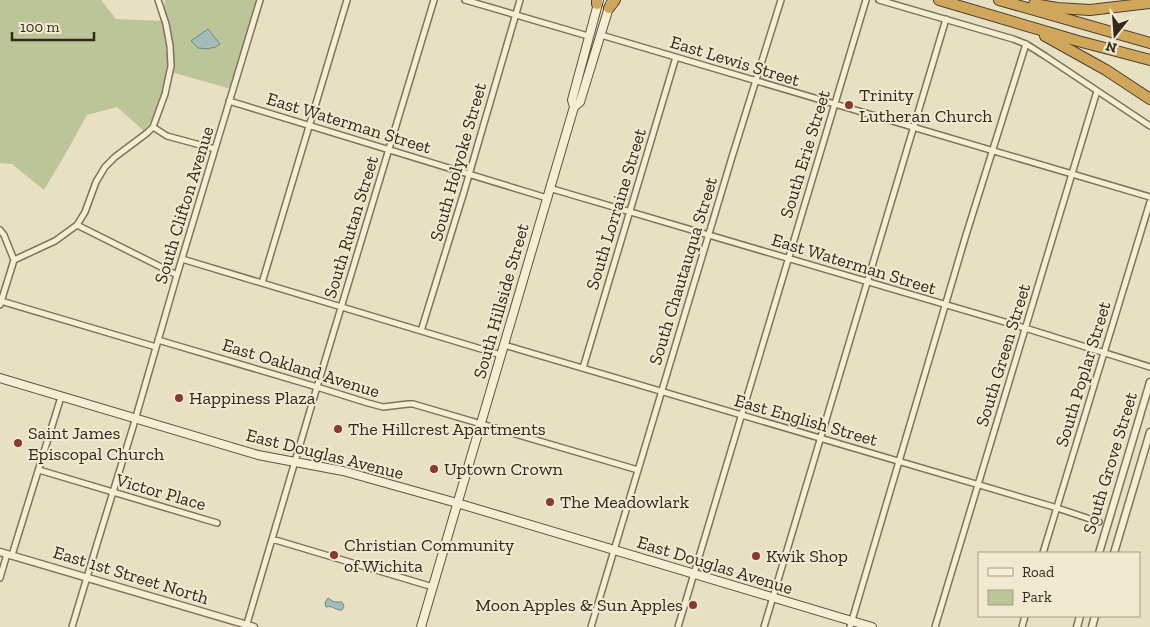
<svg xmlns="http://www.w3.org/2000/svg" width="1150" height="627" font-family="'Zilla Slab',serif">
<rect width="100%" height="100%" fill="#e8e0c2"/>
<!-- green -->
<path fill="#bbc597" d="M0 0H101L116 19 162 21 165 0H257L231 89 175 73 168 74C161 94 157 116 144 131L117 107 87 115 66 153 44 190 12 164 0 163Z"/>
<!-- water -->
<path fill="#a4bcb7" stroke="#6c8884" d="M208 29 220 44 214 48 213 47 209 49 198 48 191 41Z
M328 598 334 602H342L344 606 342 610C336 611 333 605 326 607L325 602Z"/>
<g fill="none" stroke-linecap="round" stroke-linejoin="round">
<!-- minor casing -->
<g stroke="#80725b" stroke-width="8">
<path id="minor" d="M465 0 588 36
M879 0 1013 39 1026 44 1045 56 1150 126
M601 35 1150 197
M229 101 547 198
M153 127 167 136 215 149
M549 188 1025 328 1150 367
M77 225 177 275
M0 230 4 235 14 260
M182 259 501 355
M262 283 347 0
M1 301 156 347
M0 305 14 260 55 241 77 225 85 212 96 182 105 167 115 157 147 133 153 127 165 94 171 66 170 46 166 24 158 0
M421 331 464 192 520 0
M158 340 317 387 368 403 383 407 408 404H413L638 470
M504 345 1054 507 1099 522
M583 368 676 57
M39 470 217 523
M272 539 433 587
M1043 553 1150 202
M12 555 61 397
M0 578 7 554
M72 627 97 544 133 427 177 275 260 0
M246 627 317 387 434 0
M591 627 732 157 781 0
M678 627 866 0
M764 627 946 19
M850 627 966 235 1026 44
M935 627 1097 91
M1022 627 1025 616"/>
</g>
<!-- tertiary casing -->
<g stroke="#80725b" stroke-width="9">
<path id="tertiary" d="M0 552 254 627
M1099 553 1150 382
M1114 553 1150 432
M1077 627 1080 616
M1092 627 1095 616"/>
</g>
<!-- secondary casing -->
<g stroke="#62533e" stroke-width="10">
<path id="secondary" d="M574 107 580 102 610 4
M0 378 258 455 343 471 457 503 872 627
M421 627 574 107 572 100 599 0"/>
</g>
<!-- motorway casing -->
<g stroke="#4e402f" stroke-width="12">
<path id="motorway" d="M597 0V4
M939 0 1078 41 1150 60
M999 0 1150 43
M1034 4 1057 8 1090 10 1150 3
M609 8 615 0
M1045 36 1106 70 1150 99"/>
</g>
<!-- minor -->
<use href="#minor" stroke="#f4eed4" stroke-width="5"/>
<!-- tertiary -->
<use href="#tertiary" stroke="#f4eed4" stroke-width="6"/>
<!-- secondary -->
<use href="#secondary" stroke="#f4eed4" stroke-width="8"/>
<!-- motorway -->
<use href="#motorway" stroke="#d0a75a" stroke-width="10"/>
</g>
<!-- markers -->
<g fill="#893931" stroke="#f1ead0" stroke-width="2">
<circle cx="849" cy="105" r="5"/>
<circle cx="179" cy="398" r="5"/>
<circle cx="338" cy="429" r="5"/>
<circle cx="18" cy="443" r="5"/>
<circle cx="434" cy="469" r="5"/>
<circle cx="550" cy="502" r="5"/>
<circle cx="334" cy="555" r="5"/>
<circle cx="756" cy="556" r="5"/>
<circle cx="693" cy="605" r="5"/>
</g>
<g text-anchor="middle" stroke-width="4" stroke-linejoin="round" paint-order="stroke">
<!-- street labels -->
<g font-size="18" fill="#32291e" stroke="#f1ead0">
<text transform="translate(735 61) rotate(17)" y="6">East Lewis Street</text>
<text transform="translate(349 123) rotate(17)" y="6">East Waterman Street</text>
<text transform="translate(805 154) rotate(-73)" y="6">South Erie Street</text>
<text transform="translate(458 162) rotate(-74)" y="6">South Holyoke Street</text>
<text transform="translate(184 205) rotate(-73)" y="6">South Clifton Avenue</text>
<text transform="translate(616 209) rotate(-73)" y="6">South Lorraine Street</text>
<text transform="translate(351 227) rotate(-73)" y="6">South Rutan Street</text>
<text transform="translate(854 264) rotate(17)" y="6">East Waterman Street</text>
<text transform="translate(683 271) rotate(-73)" y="6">South Chautauqua Street</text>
<text transform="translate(501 301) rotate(-74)" y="6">South Hillside Street</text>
<text transform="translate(1003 355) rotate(-73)" y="6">South Green Street</text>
<text transform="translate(301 368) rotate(17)" y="6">East Oakland Avenue</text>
<text transform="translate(1083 374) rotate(-73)" y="6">South Poplar Street</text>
<text transform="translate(806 420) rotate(16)" y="6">East English Street</text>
<text transform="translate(325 454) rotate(14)" y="6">East Douglas Avenue</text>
<text transform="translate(1110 463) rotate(-73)" y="6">South Grove Street</text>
<text transform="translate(161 492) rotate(16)" y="6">Victor Place</text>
<text transform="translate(715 565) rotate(17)" y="6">East Douglas Avenue</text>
<text transform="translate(131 575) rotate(17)" y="6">East 1st Street North</text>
</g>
<!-- poi labels -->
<g font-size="18" fill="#32291e" stroke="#f1ead0" text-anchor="start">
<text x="859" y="101">Trinity<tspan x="859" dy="21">Lutheran Church</tspan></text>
<text x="189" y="404">Happiness Plaza</text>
<text x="348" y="435">The Hillcrest Apartments</text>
<text x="28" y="439">Saint James<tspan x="28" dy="21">Episcopal Church</tspan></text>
<text x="444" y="475">Uptown Crown</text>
<text x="560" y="508">The Meadowlark</text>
<text x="344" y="551">Christian Community<tspan x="344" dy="21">of Wichita</tspan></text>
<text x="766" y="562">Kwik Shop</text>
<text x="683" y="611" text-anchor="end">Moon Apples &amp; Sun Apples</text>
</g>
</g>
<!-- legend -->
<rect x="978" y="552" width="162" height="65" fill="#f1ead0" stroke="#a59d89"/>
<rect x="988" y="568" width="25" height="8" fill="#f4eed4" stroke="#a59d89"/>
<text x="1022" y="577" font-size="15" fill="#32291e">Road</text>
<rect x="988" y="590" width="25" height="15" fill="#bbc597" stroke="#a59d89"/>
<text x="1022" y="602" font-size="15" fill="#32291e">Park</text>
<!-- north arrow -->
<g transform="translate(1115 35) rotate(197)" stroke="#f1ead0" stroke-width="4" paint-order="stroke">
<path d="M0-4L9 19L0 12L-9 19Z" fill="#32291e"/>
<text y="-8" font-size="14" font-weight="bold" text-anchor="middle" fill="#32291e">N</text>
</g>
<!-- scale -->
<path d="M12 32v8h82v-8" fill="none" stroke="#32291e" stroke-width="2.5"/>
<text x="20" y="32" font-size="15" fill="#32291e" stroke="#f1ead0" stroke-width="4" paint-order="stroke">100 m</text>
</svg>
